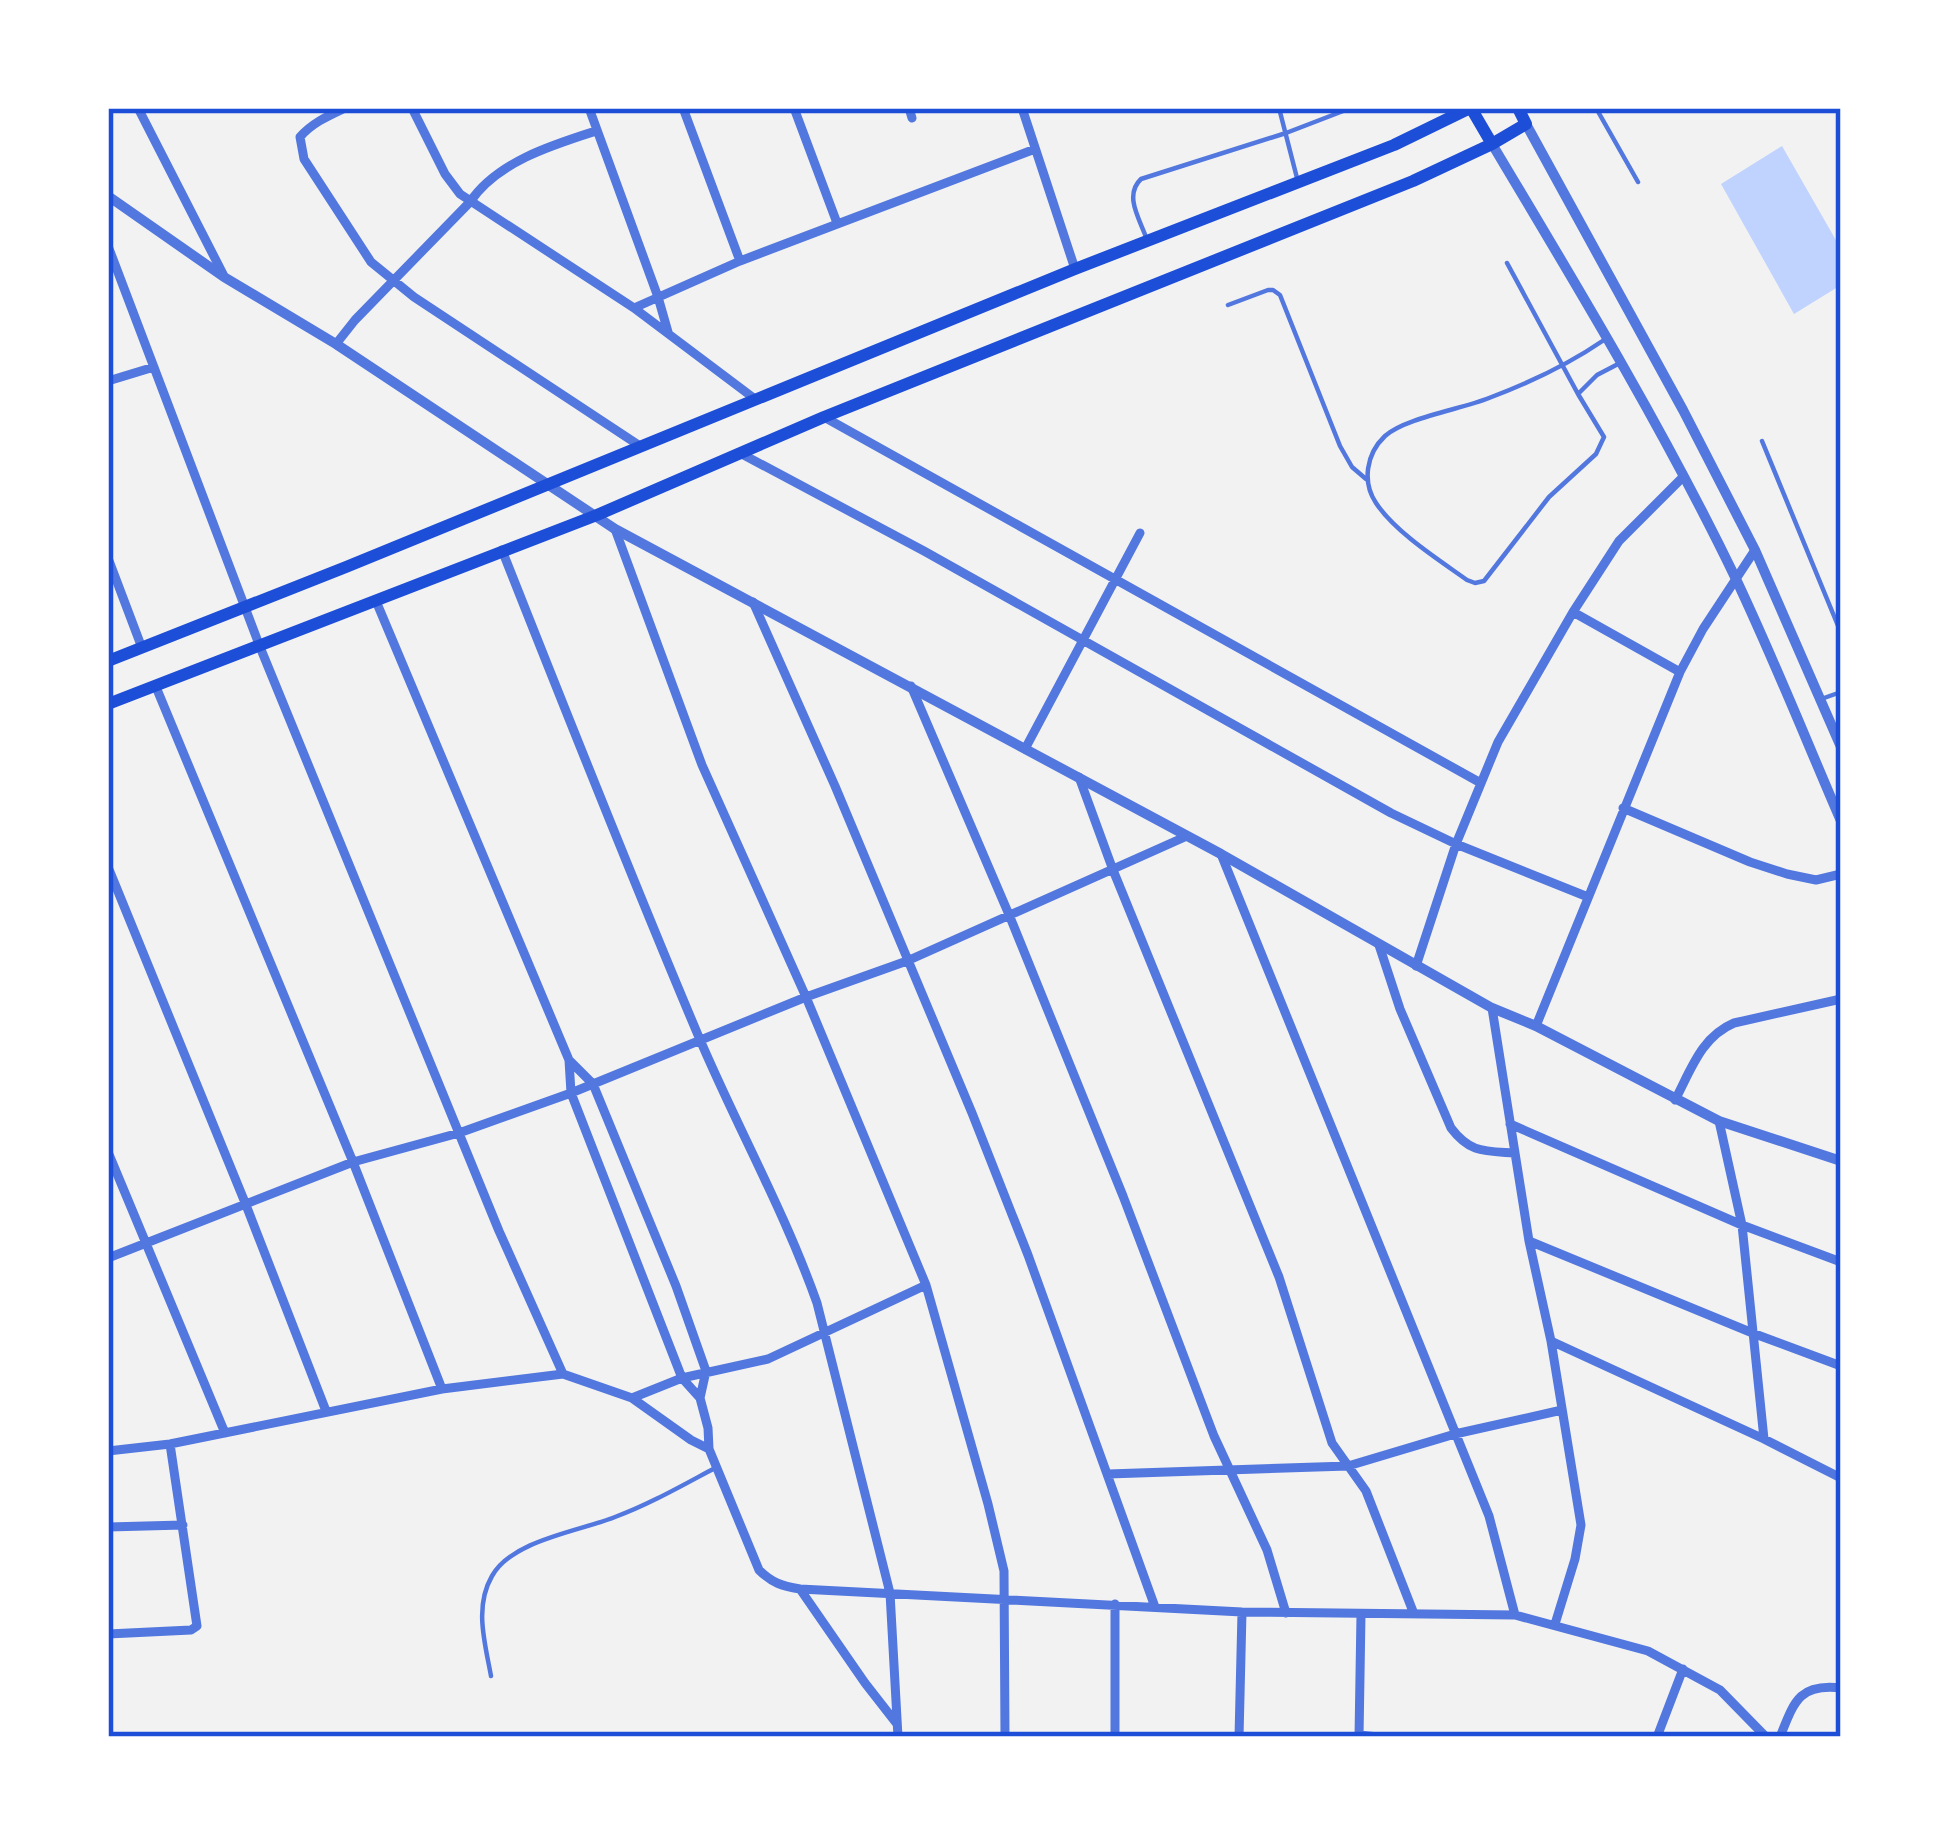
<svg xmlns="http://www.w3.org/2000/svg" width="1949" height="1845" font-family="'Titillium Web',sans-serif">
<rect width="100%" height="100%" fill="#f2f2f2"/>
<!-- water -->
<path fill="#bfd3fe" d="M1782 146 1841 249V285L1794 314 1721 184Z"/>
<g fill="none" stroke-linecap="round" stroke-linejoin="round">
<!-- service -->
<path stroke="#5277de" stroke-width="4.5" d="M1279 108 1297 178
M1596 108 1638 182
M1146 237C1139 218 1124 195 1141 179L1286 133 1351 108
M1507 263 1578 394 1604 437 1596 454 1549 497 1484 581 1475 583 1467 580C1439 560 1395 532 1376 503 1362 482 1366 454 1385 436 1405 418 1462 409 1489 398 1529 383 1569 364 1604 340
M1228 305 1268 290H1273L1280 295 1340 446 1352 467 1366 479
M1578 394 1597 375 1620 363
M1762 441 1841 633
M1824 698 1841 692
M491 1676C485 1643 474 1607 492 1576 512 1540 580 1531 615 1517 650 1504 683 1485 715 1468"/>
<!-- minor -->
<path stroke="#5277de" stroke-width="9" d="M138 108 223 274
M345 108C328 116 312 123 300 137L304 159 371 262 414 297 640 446
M412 108 445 174 460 194 634 308 755 399
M589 108 658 297 668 332
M683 108 740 261
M794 108 837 223
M909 108 912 118
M1022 108 1075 269
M108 246 260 647 499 1231 563 1374
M634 308 740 261 1035 149
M336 344 355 320 470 202C497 162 552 145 596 131
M108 381 154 367
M824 417 1479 782
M740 453 924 551 1391 813 1456 844 1588 897
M615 529 702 765 806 997 926 1285 988 1504 1004 1571 1005 1737
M502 550C566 712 630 874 698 1035 736 1125 784 1210 817 1303L890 1593 898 1737
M108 558 142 648
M376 601 569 1060 571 1093 682 1378 700 1398 708 1428 709 1449 759 1570C772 1583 782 1586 800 1589L1242 1612 1515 1615 1648 1651 1720 1690 1766 1737
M753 602 835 786 972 1113 1028 1255 1155 1607
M1573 612 1680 672
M911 686 1010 917 1123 1196 1214 1436 1267 1550 1286 1613
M156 687 353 1162 442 1389
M1025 749 1140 533
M1079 777 1113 870 1279 1277 1332 1443 1366 1491 1414 1614
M1623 808 1750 862 1787 874 1816 880 1841 874
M1221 854 1489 1516 1515 1615
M108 867 246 1205 326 1411
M1379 945 1400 1009 1451 1128C1470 1153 1484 1151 1514 1153
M1416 966 1456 844 1498 742 1573 612 1619 541 1683 477
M1492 1008 1529 1241 1551 1341 1581 1525 1575 1559 1555 1624
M1536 1026 1680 672 1703 629 1755 550
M569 1060 593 1084 676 1286 706 1371 700 1398
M1675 1100C1691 1070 1701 1037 1734 1023L1841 999
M1719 1121 1742 1225 1764 1439
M1510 1124 1742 1225 1841 1262
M108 1152 225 1433
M1529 1241 1755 1334 1841 1366
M108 1258 353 1162 459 1133 571 1093 806 997 907 961 1187 836
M1551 1341 1764 1439 1841 1478
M632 1398 682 1378 768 1359 926 1285
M108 1451 170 1444 442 1389 563 1374 632 1398 691 1440 709 1449
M1108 1474 1348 1466 1455 1434 1562 1410
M108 1527 183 1525
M800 1589 865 1683 897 1724
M1115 1604V1737
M108 1634 191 1630 197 1626 170 1444
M1359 1735 1378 1737
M1239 1737 1242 1612
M1359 1737 1361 1614
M1657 1737 1683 1669
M1780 1737C1794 1702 1799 1683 1841 1688"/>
<!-- tertiary -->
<path stroke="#5277de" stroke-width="10" d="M1526 124 1683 410 1755 550 1841 747
M1492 144C1577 286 1663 428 1735 577 1773 657 1806 740 1841 821
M108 196 224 277 336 344 615 529 1221 854 1492 1008 1536 1026 1719 1121 1841 1161"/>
<!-- secondary -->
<path stroke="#1d4ed8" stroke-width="12" d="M1471 108 1492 144
M108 661 346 567 1075 269 1394 145 1470 108
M108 704 597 515 824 417 1413 181 1492 144 1526 124 1518 108"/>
</g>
<!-- border -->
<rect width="1949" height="1845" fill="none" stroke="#ffffff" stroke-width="222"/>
<rect x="111" y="111" width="1727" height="1623" fill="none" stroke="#1d4ed8" stroke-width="4.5"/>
</svg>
